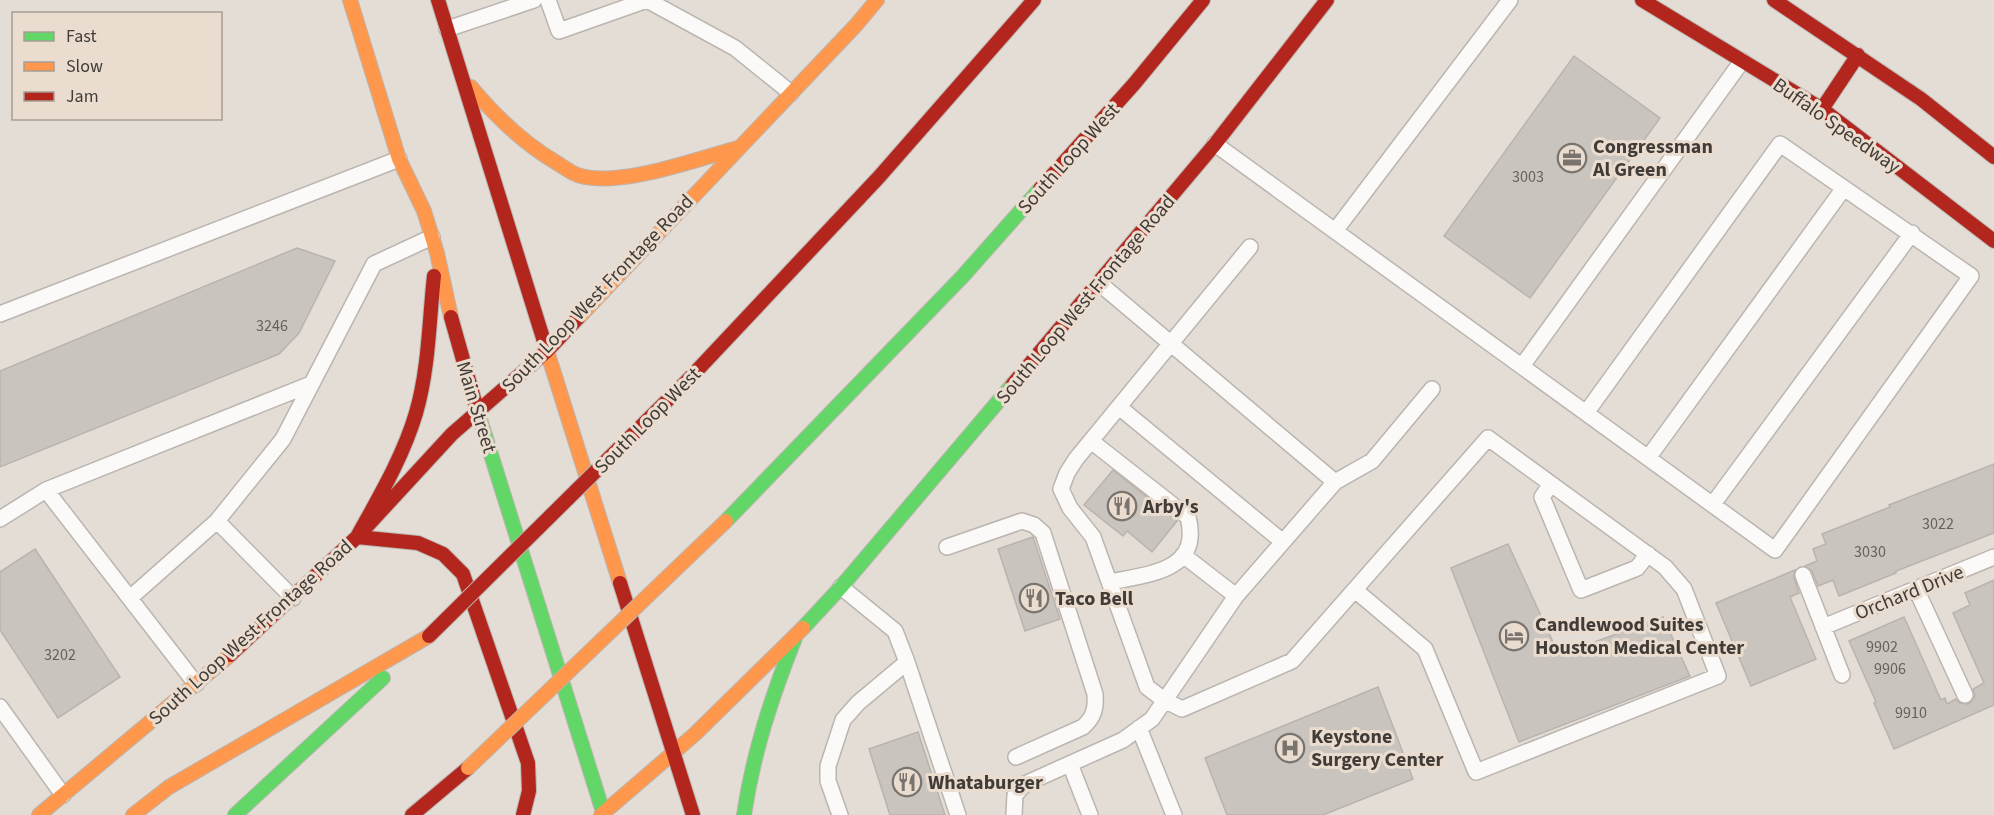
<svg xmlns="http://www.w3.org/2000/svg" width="1994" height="815" font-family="'Source Sans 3',sans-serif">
<rect width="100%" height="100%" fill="#e4ddd6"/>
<!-- building -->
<path fill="#cac4bf" stroke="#b9b3ae" stroke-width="1.5" d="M1574 56 1660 118 1530 298 1444 236Z
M297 248 335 261 299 333 279 354 0 467V371Z
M1994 464V533L1896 571V573L1839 596 1833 580 1818 586 1812 571 1805 566 1817 561 1813 549 1826 544 1822 534 1890 507 1889 505Z
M1113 470 1177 521 1152 552 1127 531 1123 536 1084 505Z
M1033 537 1060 619 1025 631 998 549Z
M1508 544 1559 655 1663 617 1690 676 1519 742 1451 568Z
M35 549 120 677 58 718 0 630V572Z
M1795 570 1794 578 1799 593 1790 597 1816 659 1751 686 1716 603Z
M1994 580V705L1894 749 1874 703 1876 702 1849 641 1904 617 1941 700 1945 698 1947 704 1956 699 1960 703 1969 704 1975 696 1973 689 1984 683 1953 613 1970 605 1965 593Z
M1378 687 1413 779 1323 815H1227L1205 758Z
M918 732 945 815H890L869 749Z"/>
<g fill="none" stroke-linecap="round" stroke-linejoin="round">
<!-- lane casing -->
<g stroke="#bbb5b0" stroke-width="18">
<path id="lane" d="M548 0 559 31 647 0
M647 0 735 48 791 93
M447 29 534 0
M1215 144C1402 279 1589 414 1775 550L1971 276 1780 144 1586 413
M1335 231 1510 0
M1250 247 1076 459 1067 473 1061 489 1070 508 1093 537 1147 687 1164 700 1182 709 1292 661 1488 438 1665 567 1684 589 1718 676 1476 772 1425 649 1355 590
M1099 283 1335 482
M0 314 399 159
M1522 366 1742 61
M1119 407 1283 542
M1091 441 1188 517C1202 572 1148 574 1110 582
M1648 458 1844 188
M1551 484 1542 497 1581 590 1637 568 1648 554
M46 490 196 684
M1713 504 1912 233
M0 519 46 490 311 384
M217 521 293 598
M947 547 1022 521 1034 525 1043 533 1095 694C1096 709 1094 717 1083 727L1016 757
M1183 555 1236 596
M1803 575 1842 675
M1916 589 1965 695
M130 598 217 521 283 439 374 264 432 237
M1823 627 1994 557
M907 662 958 815
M0 707 63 795
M1139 728 1174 815
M1070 764 1090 815
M840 815 828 781V766L843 720 858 703 907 662 895 631 841 587
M1014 815 1015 795 1025 784 1123 740 1152 719 1236 596 1335 482 1372 461 1432 389"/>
</g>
<!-- fast casing -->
<g stroke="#bbb5b0" stroke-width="16">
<path id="fast" d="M478 413 604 815
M726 521 963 276 1040 189
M803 628 841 587 1013 384
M235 815 383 678
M744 815C753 753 772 696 795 638"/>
</g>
<!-- slow casing -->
<g stroke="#bbb5b0" stroke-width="16">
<path id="slow" d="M350 0 399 159 424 211 437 253 451 317
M471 87C496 117 523 143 557 163 564 167 572 174 581 176 622 187 697 159 738 148
M578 318 857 24 877 0
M547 351 620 583
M39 815 230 655
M133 815 169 787 429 636
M601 815 695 734 803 628"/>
</g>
<!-- jam casing -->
<g stroke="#bbb5b0" stroke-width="16">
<path id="jam" d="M438 0 547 351
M1642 0 1822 109 1994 241
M1774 0 1921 99 1994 157
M1822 109 1858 55
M1040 189 1134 84 1203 0
M451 317 478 413
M688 380 879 177 1034 0
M1013 384 1215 144 1327 0
M357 537 418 543 443 554 463 574 528 763 529 791 523 815
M357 537C379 497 403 457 416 413 429 368 429 321 434 276
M620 583 693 815
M230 655 357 537 452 434 547 351 578 318
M412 815 468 768"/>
</g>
<!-- lane -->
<use href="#lane" stroke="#fbfaf9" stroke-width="15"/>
<!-- fast -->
<use href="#fast" stroke="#63d668" stroke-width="14"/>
<!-- slow -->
<use href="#slow" stroke="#ff974d" stroke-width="14"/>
<!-- jam -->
<use href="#jam" stroke="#b3261e" stroke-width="14"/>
<!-- slow-bridge casing -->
<g stroke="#bbb5b0" stroke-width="16" stroke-linecap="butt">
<path id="slow-bridge" d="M468 768 726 521"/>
</g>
<!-- jam-bridge casing -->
<g stroke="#bbb5b0" stroke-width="16" stroke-linecap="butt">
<path id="jam-bridge" d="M429 636 688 380"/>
</g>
<!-- slow-bridge -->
<use href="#slow-bridge" stroke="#ff974d" stroke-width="14"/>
<!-- jam-bridge -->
<use href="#jam-bridge" stroke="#b3261e" stroke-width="14"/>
</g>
<!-- icons -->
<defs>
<g id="office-ring" transform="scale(1.5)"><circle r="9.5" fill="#eaddd0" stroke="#7a746f" stroke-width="1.5"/><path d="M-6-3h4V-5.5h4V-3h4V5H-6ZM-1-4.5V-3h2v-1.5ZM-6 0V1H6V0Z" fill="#7a746f"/></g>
<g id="restaurant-ring" transform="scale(1.5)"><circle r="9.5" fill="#eaddd0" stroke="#7a746f" stroke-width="1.5"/><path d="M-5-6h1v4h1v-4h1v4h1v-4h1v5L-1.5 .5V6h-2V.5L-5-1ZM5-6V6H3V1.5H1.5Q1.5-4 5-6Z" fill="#7a746f"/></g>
<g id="hotel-ring" transform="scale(1.5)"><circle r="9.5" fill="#eaddd0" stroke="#7a746f" stroke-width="1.5"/><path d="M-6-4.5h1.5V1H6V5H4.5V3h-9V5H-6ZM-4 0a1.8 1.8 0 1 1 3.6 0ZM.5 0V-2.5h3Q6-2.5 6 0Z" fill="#7a746f"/></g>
<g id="hospital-ring" transform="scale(1.5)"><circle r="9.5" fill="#eaddd0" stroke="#7a746f" stroke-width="1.5"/><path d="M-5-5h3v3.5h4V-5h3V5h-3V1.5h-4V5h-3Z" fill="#7a746f"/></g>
</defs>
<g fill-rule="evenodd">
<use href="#office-ring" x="1572" y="158"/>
<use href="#restaurant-ring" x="1122" y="506"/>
<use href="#restaurant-ring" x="1034" y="598"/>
<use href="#hotel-ring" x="1514" y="636"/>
<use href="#hospital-ring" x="1290" y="748"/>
<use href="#restaurant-ring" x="907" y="782"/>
</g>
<g text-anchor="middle" stroke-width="6" stroke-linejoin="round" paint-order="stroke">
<!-- number labels -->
<g font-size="16" fill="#66615c">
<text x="1528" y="182">3003</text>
<text x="272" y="331">3246</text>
<text x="1938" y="529">3022</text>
<text x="1870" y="557">3030</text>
<text x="1882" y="652">9902</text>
<text x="60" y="660">3202</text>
<text x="1890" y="674">9906</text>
<text x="1911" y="718">9910</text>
</g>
<!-- street labels -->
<g font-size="20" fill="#413c37" stroke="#eaddd0">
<text transform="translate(1837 125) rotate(35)" y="7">Buffalo Speedway</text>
<text transform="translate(1068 158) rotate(-48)" y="7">South Loop West</text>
<text transform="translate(597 293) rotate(-46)" y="7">South Loop West Frontage Road</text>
<text transform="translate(1085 299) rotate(-50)" y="7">South Loop West Frontage Road</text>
<text transform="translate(477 407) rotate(73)" y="7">Main Street</text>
<text transform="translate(647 420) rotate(-45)" y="7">South Loop West</text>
<text transform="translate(1909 592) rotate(-22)" y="7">Orchard Drive</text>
<text transform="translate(250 632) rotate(-42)" y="7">South Loop West Frontage Road</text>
</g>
<!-- poi labels -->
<g font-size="20" font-weight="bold" fill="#413c37" stroke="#eaddd0" text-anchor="start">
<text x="1593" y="153">Congressman<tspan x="1593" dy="23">Al Green</tspan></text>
<text x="1143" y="513">Arby's</text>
<text x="1055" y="605">Taco Bell</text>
<text x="1535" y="631">Candlewood Suites<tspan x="1535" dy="23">Houston Medical Center</tspan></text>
<text x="1311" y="743">Keystone<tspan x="1311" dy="23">Surgery Center</tspan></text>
<text x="928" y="789">Whataburger</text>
</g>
</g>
<!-- legend -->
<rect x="12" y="12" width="210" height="108" fill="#eaddd0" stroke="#a69d93" stroke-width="1.5"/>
<rect x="24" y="32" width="30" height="9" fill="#63d668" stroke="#a69d93" stroke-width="1.5"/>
<text x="66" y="42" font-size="18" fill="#413c37">Fast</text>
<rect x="24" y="62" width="30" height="9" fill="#ff974d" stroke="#a69d93" stroke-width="1.5"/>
<text x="66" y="72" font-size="18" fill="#413c37">Slow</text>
<rect x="24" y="92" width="30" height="9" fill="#b3261e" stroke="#a69d93" stroke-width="1.5"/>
<text x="66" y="102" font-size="18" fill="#413c37">Jam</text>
</svg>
